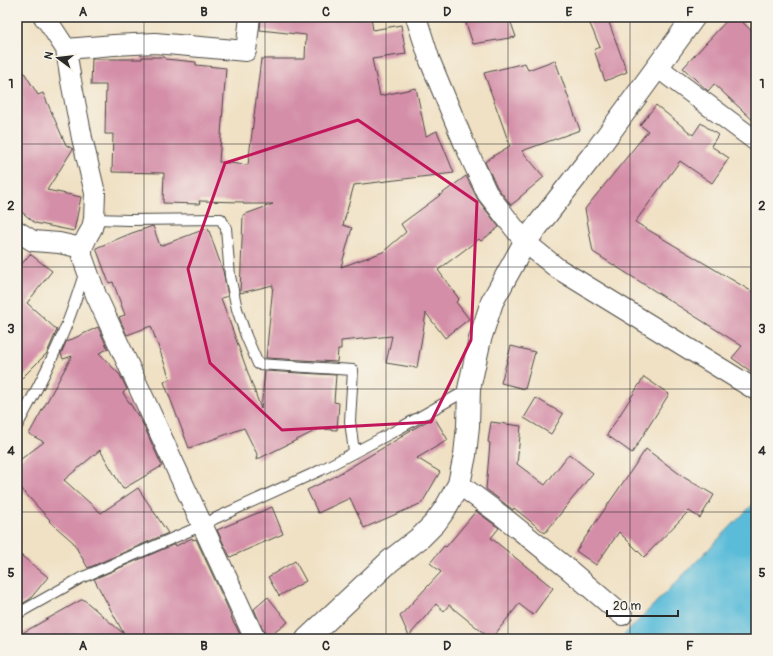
<svg xmlns="http://www.w3.org/2000/svg" width="773" height="656" font-family="Pangolin,sans-serif">
<rect width="100%" height="100%" fill="#f7f3e8"/>
<filter id="ink" filterUnits="userSpaceOnUse"><feTurbulence type="fractalNoise" baseFrequency=".025" numOctaves="2"/><feDisplacementMap in="SourceGraphic" scale="8" xChannelSelector="R" yChannelSelector="G"/><feConvolveMatrix kernelMatrix="1 2 1 2 8 2 1 2 1" color-interpolation-filters="sRGB"/></filter>
<filter id="wash" filterUnits="userSpaceOnUse"><feTurbulence type="fractalNoise" baseFrequency=".012" numOctaves="4" result="noise"/><feDisplacementMap in="SourceGraphic" scale="16" xChannelSelector="R" yChannelSelector="G"/><feGaussianBlur stdDeviation="0.9" result="paint"/><feColorMatrix in="noise" values="0 0 0 0 0 0 0 0 0 0 0 0 0 0 0 0 0 1.4 0 .05"/><feComposite in="paint" operator="in"/></filter>
<g filter="url(#wash)">
<rect width="100%" height="100%" fill="#f0e1c4"/>
<!-- water -->
<path fill="#5abcd9" stroke="#427482" d="M756 501V633L750 639H620Z"/>
<g id="blocks">
<!-- building -->
<path fill="#d48ea8" d="M261 17H371L373 30 401 25 406 54 372 59 380 96 416 88 426 136 437 131 454 173 354 185 343 225 352 228 341 267 383 252 406 232 401 224 466 176 478 200 499 227 481 241 479 239 438 270 459 299 456 302 469 319 445 338 426 313 417 368 386 363 392 336 341 341V349H338L337 362 266 358 273 285 240 293 243 215 273 204H243V202L199 201 200 204 163 203 164 173 112 172 113 134H105L106 85H91L92 59H142V57H165V59L196 62V65L226 68 219 162 248 165 261 59H305L306 35 260 30Z
M464 17H509L516 37 473 44Z
M587 17H607L627 72 605 81 594 50 600 47Z
M730 17H737L756 35V123L714 84 708 91 683 68Z
M555 60 580 130 522 151 544 177 520 197V198L511 205 497 187 485 162 493 156 510 146 484 73 525 63 528 70Z
M17 61 38 95 43 93 66 145 73 149 47 190 81 197 74 231 35 223 17 208Z
M656 105 693 135 701 123 718 135 711 146 729 158 712 183 680 161 635 222 756 294V375L732 358 742 346 593 252 585 209 648 131 640 125Z
M153 226 160 246 208 228 223 271 228 296 221 298 261 409 265 371 336 375 334 402 339 403 337 430 319 429 256 460 257 454 244 428 189 448 164 382 170 379 151 326 127 335 119 317 125 315 113 282 109 283 96 248 132 233Z
M30 254 52 271 27 303 57 330 47 353 17 383V270Z
M98 327 108 349 99 353 120 375 127 389 123 393 142 422 162 466 123 489 100 450 64 480 101 513 138 488 168 533 88 568 73 542 49 521 50 520 24 492 17 481V462L44 442 29 434 72 356 63 359 61 354 66 342Z
M511 346 535 352 525 389 501 383Z
M644 377 669 394 632 453 607 435Z
M536 398 563 414 551 434 524 418Z
M434 417 448 440 417 458 440 472 422 503 364 528 350 498 318 513 307 490 332 478 403 436H401Z
M491 422 521 426 517 464 545 485 569 454 593 473 545 533 514 508 513 510 486 489 490 443 488 442Z
M646 449 685 478 714 495 700 518 689 511 644 557 619 532 596 565 576 551Z
M272 507 283 534 230 557 217 530Z
M476 511 499 528 491 538 553 588 533 615 519 604 491 639 449 605 444 611 436 604 409 636 400 616 441 572 430 563 444 546 446 547Z
M192 538 193 540 196 539 227 606 234 624H235L242 639H17V636L83 599 124 634 94 579 175 544 176 546Z
M17 552 48 577 30 599 17 607Z
M295 561 306 581 279 596 268 577Z
M268 597 288 622 266 639 265 634 254 609Z"/>
</g>
</g>
<g filter="url(#ink)">
<use href="#blocks" fill-opacity="0" stroke="#494642" stroke-width="1"/>
<g fill="none" stroke-linecap="round" stroke-linejoin="round">
<!-- lane casing -->
<g stroke="#494642" stroke-width="12">
<path id="lane" d="M94 219 129 220 221 219 226 228 230 276 237 309 246 336 258 364 353 370 350 421 354 452
M17 426C33 397 48 368 61 338 71 316 78 293 85 271
M17 614 81 578 203 525 214 519 321 470 393 432 469 389"/>
</g>
<!-- street casing -->
<g stroke="#494642" stroke-width="22">
<path id="street" d="M44 17 49 23 66 49 71 81 82 138 95 193 94 219 92 228 87 237 82 248V256L96 295 255 639
M416 17 430 61 464 143 487 193 525 242 557 268 756 390
M66 49 114 45 155 43 246 51 250 17
M657 67 756 141
M17 231 33 241 59 243 82 248
M459 484 502 516 567 568 622 615"/>
</g>
<!-- secondary casing -->
<g stroke="#494642" stroke-width="24">
<path id="secondary" d="M307 639 390 561 421 537 435 523 445 509 459 484 465 455 468 426 469 389 480 339 492 302 525 242 596 151 694 17"/>
</g>
<!-- lane -->
<use href="#lane" stroke="#fff" stroke-width="10"/>
<!-- street -->
<use href="#street" stroke="#fff" stroke-width="20"/>
<!-- secondary -->
<use href="#secondary" stroke="#fff" stroke-width="22"/>
</g>
</g>
<!-- marked area -->
<path fill="none" stroke="#c2185b" stroke-width="3" stroke-linejoin="round" d="M358 120 477 202 471 340 431 422 282 430 210 363 188 269 225 163Z"/>
<!-- grid -->
<path fill="none" stroke="#2b2b2b" stroke-width="1" stroke-opacity="0.55" d="M144 17V639M265 17V639M386 17V639M508 17V639M630 17V639M17 144H756M17 267H756M17 389H756M17 512H756"/>
<!-- margin -->
<rect width="773" height="656" fill="none" stroke="#f7f3e8" stroke-width="44"/>
<!-- north arrow -->
<g transform="translate(58 58) rotate(285)" stroke="#f7f3e8" stroke-width="3" paint-order="stroke">
<path d="M0-3L7 15L0 10L-7 15Z" fill="#2b2b2b"/>
<text y="-6" font-size="11" font-weight="bold" text-anchor="middle" fill="#2b2b2b">N</text>
</g>
<!-- scale -->
<path d="M607 610v6h71v-6" fill="none" stroke="#2b2b2b" stroke-width="2"/>
<text x="613" y="610" font-size="12" fill="#2b2b2b" stroke="#f7f3e8" stroke-width="3" paint-order="stroke">20 m</text>
<rect x="22" y="22" width="729" height="612" fill="none" stroke="#2b2b2b" stroke-width="1.5"/>
<g font-size="13" text-anchor="middle" font-weight="bold" fill="#2b2b2b">
<text x="83" y="16">A</text>
<text x="204" y="16">B</text>
<text x="326" y="16">C</text>
<text x="447" y="16">D</text>
<text x="569" y="16">E</text>
<text x="690" y="16">F</text>
<text x="11" y="88">1</text>
<text x="762" y="88">1</text>
<text x="11" y="210">2</text>
<text x="762" y="210">2</text>
<text x="11" y="333">3</text>
<text x="762" y="333">3</text>
<text x="11" y="455">4</text>
<text x="762" y="455">4</text>
<text x="11" y="577">5</text>
<text x="762" y="577">5</text>
<text x="83" y="650">A</text>
<text x="204" y="650">B</text>
<text x="326" y="650">C</text>
<text x="447" y="650">D</text>
<text x="569" y="650">E</text>
<text x="690" y="650">F</text>
</g>
</svg>
